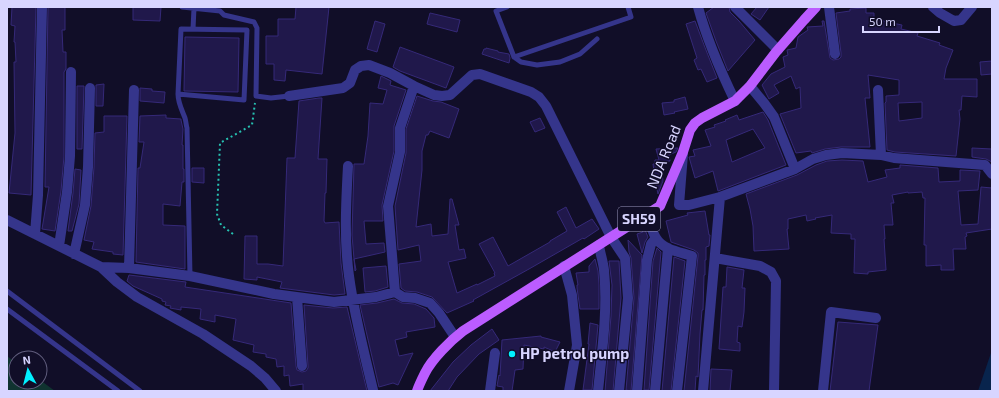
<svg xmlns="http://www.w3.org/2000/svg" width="999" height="398" font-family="'Exo 2',sans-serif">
<rect width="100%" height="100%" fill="#110e28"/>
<!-- green -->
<path fill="#103330" d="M7 356 16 363V382H40V380L55 391H7Z"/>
<!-- water -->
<path fill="#08244d" d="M992 350V391H978Z"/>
<!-- building -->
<path fill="#20184b" stroke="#352978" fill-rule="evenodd" d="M12 7H36L31 195 9 193 15 133 14 62H16L15 42H14L15 26 11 25Z
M48 7H65V30H62L63 52H66V69L64 72V156L61 191 55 231 42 229 49 187H45Z
M133 7H161L160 21 133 20Z
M296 7H329L322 74 286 70 285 81 274 80V64H266V36H278V19H295Z
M714 7H729L730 12 739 21 755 40 728 71 716 41 706 13Z
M757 7H769L760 20 751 14Z
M866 8V13H874V18L887 22 902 25 901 29 918 33 917 36 940 43 939 45 953 50 946 68 944 79H977V97L962 96 961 110H959L960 119 956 156 895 152 887 150 885 103 886 102V96L899 95V80L868 75 870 98H865L870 147H841L825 149 812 153 811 151 796 153 780 114 801 108 800 87 796 89 791 76 774 85 779 93 769 99 762 85 771 74 785 67 783 57 788 55 787 50 796 48 798 37 808 30 807 27 823 26 822 21H824L830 58 833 60 839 59 841 57V53L836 13 850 11V9ZM922 102V118L899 121 898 103Z
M430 13 460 20 457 32 427 24Z
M375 21 385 24 377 52 367 49Z
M695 21 704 45 717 78 707 82 701 69 698 70 694 60 697 58 686 24Z
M185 37 239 38 238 92 184 91Z
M400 47 454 67 446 88 400 71 393 67Z
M486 48 498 51V52L509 54 510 58 509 63 482 54 484 49H486Z
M992 61V74L981 75 980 62Z
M381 76 391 81 390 85 406 90 394 126V151L382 205 383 221H364L366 244 384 243 385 252 354 259 356 270 355 271 352 235 354 164H364L368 136 370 103 383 104 387 90 378 88Z
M104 84 103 106H96V85Z
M77 86H84L82 149H77Z
M140 88 152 89V91L165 92 164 103 140 101Z
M417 96 433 101 441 102 459 109 449 138 430 131 428 135H426L422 151V170L416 227 431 224 432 236 448 234 450 199H452L459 225H455L459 250 464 249 466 258 448 262 457 293 477 284V285L495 276 494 273H495L479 244 493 237 508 266 550 242V241L567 231 557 212 566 207 576 228 592 219 599 229 584 239 583 238 529 269 473 300 474 301 447 313 432 297 417 292 405 291 401 288 399 264 421 261 419 245 398 250 395 206 406 153V129Z
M685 97 688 109 674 112 675 113 664 115 662 103 674 102V100Z
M319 98H322L318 159H327L326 193H325L324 221 325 223 339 222 341 263 345 294 334 295 280 288 282 282 257 277V280L244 279 245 236H257V264H268L283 266 287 158H295L299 101Z
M763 112 768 120 786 165 718 191 713 171 695 178 689 157 695 156 693 150 711 146 705 130 715 127 714 125 726 121 725 120 737 115 739 120ZM753 129 765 148 732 162 726 140Z
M166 115V118L181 119V120L183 129 182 145H183V169H184V182H182L180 206 163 204V225L185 226V269L136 262 138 168H140L144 142H139L140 116Z
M104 116H127L123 255 113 254V252L92 249 94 242 84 240 91 206 94 167 95 133 104 132Z
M540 118 545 128 535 132 530 122Z
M678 148 676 152 669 155 670 161 661 162 664 172H662L663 181 658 194 656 185 653 164H655V160H659L656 149Z
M972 148 992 149V162L986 159 972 157Z
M842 160 863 161 868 182 887 177 885 170 900 168V165L938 168 939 182 960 181V170L980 171 978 190 958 191 961 225 978 224 981 187 992 188V229L966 233 967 236 965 237 966 249H953L954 270H941V265L926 266V245H924L925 198H923L922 192 908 193V192L892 195 894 203H891L893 225H884L885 239H884L886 270 868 272V274L854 273 855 239H851V234L831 233 832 215 815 218 816 219 807 221 806 215 788 219V229H787L789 249 754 251 753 226 750 209 746 194 797 175 816 165 827 161Z
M192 168H204V183L192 182Z
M75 169 81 170 79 204 72 231H68L73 193Z
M705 211 709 235H710L709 246 706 247V260H705V275H704L703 310H702L700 334 698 377 696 376 695 391H684L698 256V253L694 250 671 242 666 221 688 215 687 213Z
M645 230 648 237 645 242 642 253 637 234 643 232 642 231Z
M628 240 642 255 631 391 626 390 634 298 631 258 629 252Z
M657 248 661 252 649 390H644L653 261Z
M674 257 685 261 671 391H662Z
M595 259 598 271 599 285V309H580L577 288V285H578L576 273 589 272V266Z
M609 261H619L621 298 613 391H605L611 316 612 285Z
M386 266 388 287 375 291 365 292 363 268Z
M727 267 744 270 742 288H745L744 312 742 327 738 326 737 342 740 343V351L719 349 723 287H726Z
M129 275 186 282 185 287 291 303 296 366 297 370 302 372 306 371 308 368V366L304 305 333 308 347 307 367 391H303V384L290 386 289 375 284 376V366L277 367 276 359 266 357V354L253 352 254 345 233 340 236 319 215 315V322L200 319 201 309 181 307V310L170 308 171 306 165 305 166 302 162 301V299L133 286 127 281Z
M394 299 402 303 414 304 426 309 434 318 435 327 406 332 407 337 395 340 399 356 413 353 398 385 393 383 379 387 360 305 377 303Z
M838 322 878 325 869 391H830Z
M590 323 598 325 592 390H583L589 344H588Z
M492 329 499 340 479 354 457 377 448 391H430L453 362 471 345Z
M541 336V337L560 342 555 352 544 347V349L524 345 523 369 515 370 512 391H503V387L497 386 499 375 500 376 502 340Z
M711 369 732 370 730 391H710Z"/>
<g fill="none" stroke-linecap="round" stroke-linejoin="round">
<!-- path -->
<path stroke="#26c2b2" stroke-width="2" stroke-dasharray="2 3" stroke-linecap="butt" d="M233 234 221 225 217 214 220 143 252 125 255 103"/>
<!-- service -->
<path stroke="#35358b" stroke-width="5" d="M182 7 220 11 224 15 254 22 257 28 256 96 271 98 289 96
M507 7 496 11 514 57 631 17 628 7
M193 29 194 8
M514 57 521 62 537 65 560 62 580 54 597 39
M178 94 244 100 247 30 181 29 178 94C178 103 182 110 185 118 186 121 186 125 187 128L190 276
M7 291 140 391
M7 309 118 391"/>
<!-- minor -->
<path stroke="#35358b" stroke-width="10" d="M698 7C707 40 720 70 735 101
M735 7 778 50
M829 7 835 54
M933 7 940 13 954 21 961 20 972 7
M750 86 764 103 774 117 795 169
M878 90 881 155
M289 96 343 88 350 83 355 70 361 66 369 65 390 73 414 86 434 95 442 96 450 95 472 75 480 74 531 92 539 97 546 106 611 237 625 258 628 298 619 391
M683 154 679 205H689L720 197
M348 166C346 202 344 240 349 276 354 314 364 352 373 390
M647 215C650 222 652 232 656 238 663 250 680 252 692 256L677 391
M7 220 101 267 129 268 190 276 274 294 334 302 376 297 395 292 388 206 400 152V128L414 86
M35 234 38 195 42 7
M59 246 67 192 70 156 71 72
M74 254 85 205 88 167 90 88
M715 258 760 266 771 272 776 281 774 391
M564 266 572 295 577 345 569 391
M101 267 117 282 137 297 203 334 251 366 265 378 276 391
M129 268 134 90
M395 292 403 297 415 298 430 303 439 313 455 337
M297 297 302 366
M490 391 495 353
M598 391C602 351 608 310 604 270 603 261 600 253 599 245
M637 391 647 260 651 244 656 238
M655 391 668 248
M703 391 720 197 795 169 813 159 826 155 842 153 881 155 894 158 985 165 992 174
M823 391 831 312 876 318"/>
<!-- primary -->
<path stroke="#bb5cff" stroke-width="10" d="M417 391C419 385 422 379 425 373 432 359 450 341 463 331L660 206 683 152 690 130 695 123 702 118 735 101 750 86 776 52 804 20 816 7"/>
</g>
<!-- markers -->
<circle fill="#01f0ff" stroke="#110e28" stroke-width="1.5" cx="512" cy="354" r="4"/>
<g text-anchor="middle" stroke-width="3" stroke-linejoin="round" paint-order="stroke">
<!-- shield labels -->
<rect fill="#110e28" stroke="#9c99be" stroke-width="1" x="618" y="207" width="42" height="24" rx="3"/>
<g font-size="14" font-weight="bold" fill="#d8d5ff">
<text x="639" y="224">SH59</text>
</g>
<!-- street labels -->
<g font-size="15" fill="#d8d5ff" stroke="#110e28">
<text transform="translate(664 157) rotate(-68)" y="5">NDA Road</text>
</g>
<!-- poi labels -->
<g font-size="15" font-weight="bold" fill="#d8d5ff" stroke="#110e28" text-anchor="start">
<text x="520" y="359">HP petrol pump</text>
</g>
</g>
<!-- border -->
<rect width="999" height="398" fill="none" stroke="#d8d5ff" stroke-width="16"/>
<!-- north arrow -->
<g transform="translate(28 370) rotate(353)"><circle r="19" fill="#110e28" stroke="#615e7e"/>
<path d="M0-3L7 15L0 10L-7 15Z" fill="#01f0ff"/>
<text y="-6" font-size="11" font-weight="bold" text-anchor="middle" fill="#d8d5ff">N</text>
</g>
<!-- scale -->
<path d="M863 26v6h76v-6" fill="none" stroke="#d8d5ff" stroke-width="2"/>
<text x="869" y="26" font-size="12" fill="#d8d5ff" stroke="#110e28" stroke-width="3" paint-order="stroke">50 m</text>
</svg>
